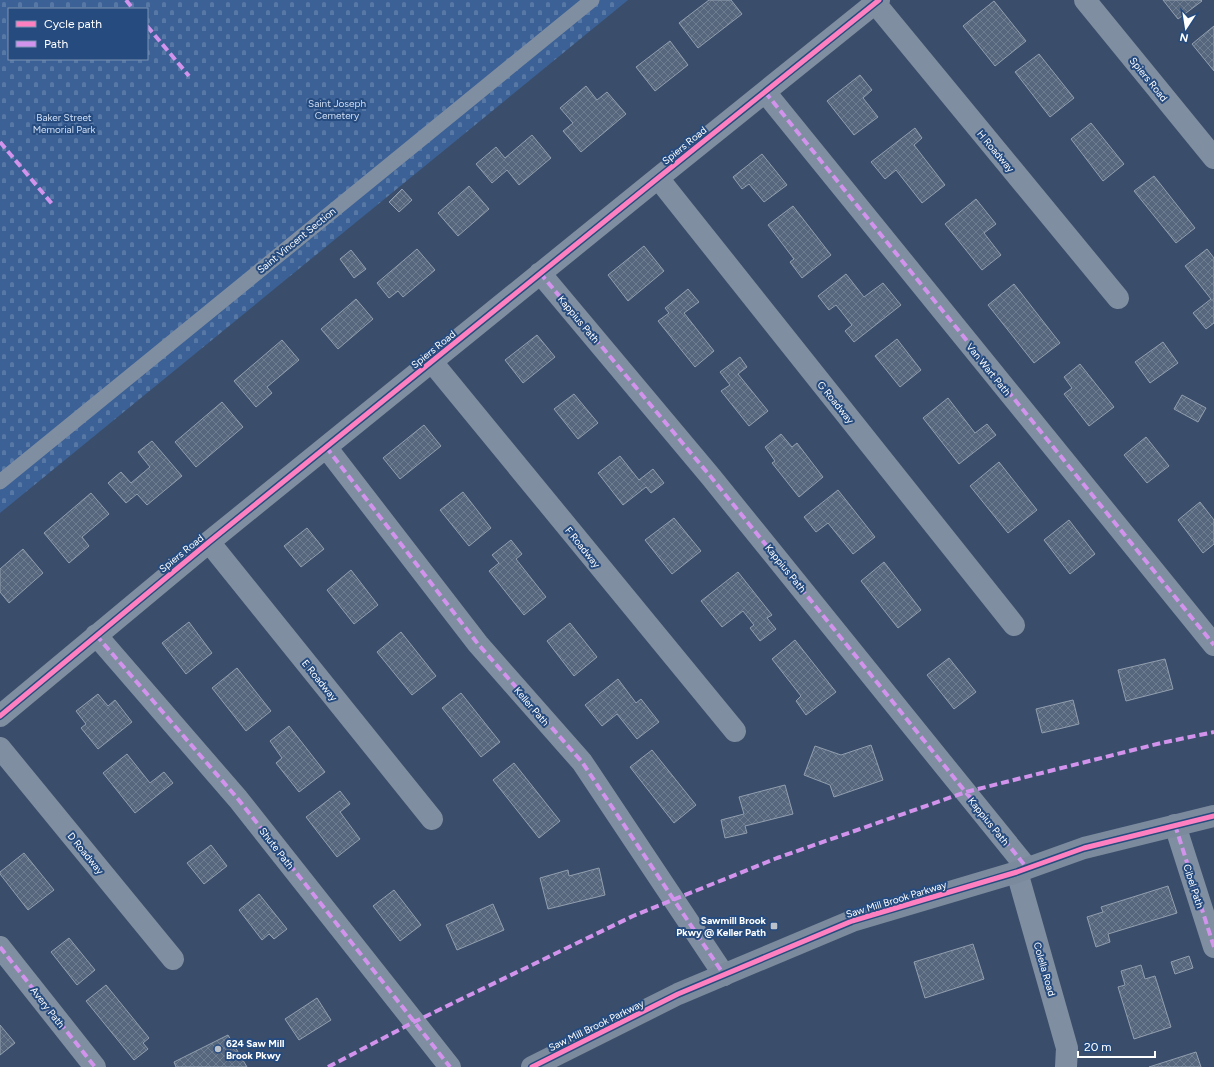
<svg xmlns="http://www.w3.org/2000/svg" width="1214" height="1067" font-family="Figtree,sans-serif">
<defs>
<pattern id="cemetery-stones" width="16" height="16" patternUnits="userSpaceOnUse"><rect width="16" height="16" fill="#3b6196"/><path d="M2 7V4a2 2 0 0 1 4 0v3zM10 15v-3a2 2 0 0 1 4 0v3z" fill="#5879a6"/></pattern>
<pattern id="building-cross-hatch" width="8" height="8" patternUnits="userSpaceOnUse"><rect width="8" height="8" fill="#55667d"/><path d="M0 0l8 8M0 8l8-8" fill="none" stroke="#6e7d90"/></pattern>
</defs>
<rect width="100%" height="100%" fill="#3a4e6b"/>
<!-- cemetery -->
<path fill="url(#cemetery-stones)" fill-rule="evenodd" d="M0 0H628L0 513ZM9 9H147V59H9Z"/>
<!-- building -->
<path fill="url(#building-cross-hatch)" stroke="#939fb0" d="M709 0H731L742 14 698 48 679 23Z
M1163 0H1201L1202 1 1178 19Z
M994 1 1026 41 995 66 963 26Z
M1214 26V71L1192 44Z
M670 41 688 65 655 91 636 67Z
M1039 54 1074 98 1050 117 1015 72Z
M860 75 872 90 863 98 878 117 854 135 827 101Z
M586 86 597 100 607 92 626 114 581 152 563 131 573 123 560 108Z
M1091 123 1124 164 1103 181 1071 139Z
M915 128 922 138 914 145 945 185 922 203 896 170 885 179 871 162Z
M532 135 551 158 519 185 507 170 492 183 476 164 496 147 505 158Z
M762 154 787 185 764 202 749 184 742 189 733 177Z
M1154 176 1195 228 1176 243 1134 191Z
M469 186 489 209 458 236 438 213Z
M402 189 412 200 399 212 389 202Z
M976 199 996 224 984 233 1001 255 982 270 945 224Z
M793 206 831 255 802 278 790 262 794 259 768 225Z
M644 246 664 271 628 301 608 275Z
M417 249 435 270 403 297 398 291 389 298 377 283Z
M1207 249 1214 258V323L1206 329 1193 313 1211 299 1185 266Z
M351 250 366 269 354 278 340 259Z
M846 274 864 297 883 283 901 305 854 342 845 331 852 325 836 305 829 310 818 296Z
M1014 284 1060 343 1034 363 988 305Z
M688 289 699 302 684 313 714 351 695 367 658 321 669 313 665 308Z
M356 299 373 319 338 349 321 329Z
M537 335 555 357 523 383 505 360Z
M897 339 921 370 900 387 875 356Z
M282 340 299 360 267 387 272 393 256 407 234 381Z
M1163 342 1178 363 1150 383 1135 362Z
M740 357 747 367 738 374 768 411 749 426 721 391 730 385 720 372Z
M1080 364 1114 407 1089 426 1064 394 1072 388 1064 377Z
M574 394 598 423 578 439 554 409Z
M1182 395 1206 408 1198 422 1174 409Z
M948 398 975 433 987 424 996 435 959 464 923 418Z
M222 402 243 427 196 467 175 442Z
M424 425 441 446 400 479 383 458Z
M781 434 792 447 797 443 823 477 799 497 772 463 775 461 765 447Z
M1146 437 1169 466 1147 483 1124 455Z
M152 441 182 476 147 505 137 494 126 503 108 483 121 472 131 483 150 467 138 452Z
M620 456 639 480 653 469 664 483 651 493 646 487 623 505 598 473Z
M999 462 1037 510 1008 533 970 486Z
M838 490 875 537 853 554 828 523 816 532 804 517Z
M463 492 491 528 469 546 440 510Z
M91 493 109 514 82 537 89 546 69 563 44 533Z
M1200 502 1214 520V544L1203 553 1178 520Z
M674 518 701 551 672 574 645 540Z
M1069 520 1095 554 1070 574 1044 540Z
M307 528 324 549 301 567 284 546Z
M511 540 522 554 516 559 546 597 524 615 489 571 499 563 492 555Z
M23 549 43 573 9 603 0 592V569Z
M884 562 921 610 898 628 861 581Z
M351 570 378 605 354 624 327 590Z
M738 572 772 615 767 618 776 629 760 641 750 628 754 625 743 611 722 627 701 601Z
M189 622 212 653 186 674 162 643Z
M570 623 597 657 574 676 547 641Z
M401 632 436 676 412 695 377 652Z
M795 640 836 692 806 715 796 701 801 696 772 659Z
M949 658 976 692 954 709 927 675Z
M1165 659 1173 689 1126 701 1118 670Z
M237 668 271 711 246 731 212 688Z
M618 679 636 703 641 699 659 722 637 739 617 714 602 726 585 705Z
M461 693 500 742 481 757 442 708Z
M98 694 108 706 115 700 132 722 98 749 81 728 86 724 76 711Z
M1073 700 1079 724 1042 733 1036 709Z
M289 726 325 772 299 792 276 763 282 758 270 741Z
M871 745 883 780 834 797 830 785 804 775 815 746 841 755Z
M652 750 696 805 674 823 630 767Z
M127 754 150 783 164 772 173 783 135 813 103 773Z
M514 763 560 821 539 838 493 780Z
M785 785 793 814 745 826 747 833 725 838 721 820 744 814 739 797Z
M340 791 350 804 340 812 360 839 337 857 306 817Z
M211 845 227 866 204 884 187 863Z
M24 853 54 890 28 910 0 874V872Z
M599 868 605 895 548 909 540 878 568 870 569 876Z
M1168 886 1177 913 1108 934 1110 942 1096 947 1087 917 1103 912 1101 907Z
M394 890 421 925 400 941 373 906Z
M259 894 287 929 274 939 269 934 262 940 239 910Z
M493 904 504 930 457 950 446 925Z
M69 938 95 970 77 985 51 952Z
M973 944 984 979 925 998 914 962Z
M1189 956 1193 968 1175 974 1171 962Z
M1141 965 1145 979 1155 976 1171 1027 1134 1039 1118 987 1125 985 1121 971Z
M106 985 149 1038 143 1043 148 1049 134 1060 86 1001Z
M317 998 331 1020 299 1040 285 1019Z
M0 1025 15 1043 0 1055Z
M228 1035 247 1067H176L174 1062Z
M1196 1052 1201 1067H1149Z"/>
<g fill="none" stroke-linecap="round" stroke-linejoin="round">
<!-- lane -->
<path stroke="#808ea1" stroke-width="15" d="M0 482 592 0"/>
<!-- street -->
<path stroke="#808ea1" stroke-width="22" d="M1085 0 1214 158
M875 3 1118 298
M765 92 1214 645
M658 178 1014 625
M540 273 711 477 1027 868
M432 362 735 731
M326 447 478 644 582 762 724 975
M209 542 432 819
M96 635 238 799 450 1067
M0 716 209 542 658 178 879 0
M0 748 173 959
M1175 825 1214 947
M1017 872 1067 1048 1066 1067
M0 947 95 1067"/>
<!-- secondary -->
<path stroke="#7b8a9d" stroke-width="22" d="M532 1067 678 994 852 921 1017 872 1084 848 1214 816"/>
<!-- quiet -->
<path stroke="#d193ec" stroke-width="4" stroke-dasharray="8 4" stroke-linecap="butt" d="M126 0 133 9
M147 26 189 76
M765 92 1214 645
M0 142 53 205
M540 273 711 477 1027 868
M326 447 478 644 582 762 724 975
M96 635 238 799 450 1067
M1175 825 1214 947
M0 947 95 1067
M328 1067 414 1022 633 916 777 858 966 792 1161 743 1214 732"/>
<!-- cycleway casing -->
<g stroke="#264b7f" stroke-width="8">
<path id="cycleway" d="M0 716 209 542 658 178 879 0
M532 1067 678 994 852 921 1017 872 1084 848 1214 816"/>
</g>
<!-- cycleway -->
<use href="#cycleway" stroke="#ff80c0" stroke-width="5"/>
</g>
<!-- markers -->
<g fill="#bac1cb" stroke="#264b7f" stroke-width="1.5">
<rect x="770" y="922" width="8" height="8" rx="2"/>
<circle cx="218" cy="1049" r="4"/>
</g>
<g text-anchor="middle" stroke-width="4" stroke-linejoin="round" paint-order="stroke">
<!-- street labels -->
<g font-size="10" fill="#fff" stroke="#264b7f">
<text transform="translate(1149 79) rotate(51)" y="4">Spiers Road</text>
<text transform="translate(684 145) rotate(-39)" y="4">Spiers Road</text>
<text transform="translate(996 151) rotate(50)" y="4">H Roadway</text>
<text transform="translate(296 240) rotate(-39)" y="4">Saint Vincent Section</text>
<text transform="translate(579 319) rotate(50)" y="4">Kappius Path</text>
<text transform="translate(433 349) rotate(-39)" y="4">Spiers Road</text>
<text transform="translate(989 369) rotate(51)" y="4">Van Wart Path</text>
<text transform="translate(836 402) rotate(51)" y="4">G Roadway</text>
<text transform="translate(583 547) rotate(51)" y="4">F Roadway</text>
<text transform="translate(181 553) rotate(-39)" y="4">Spiers Road</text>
<text transform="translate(786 568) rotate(51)" y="4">Kappius Path</text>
<text transform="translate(320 680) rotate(51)" y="4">E Roadway</text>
<text transform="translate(532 706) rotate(49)" y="4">Keller Path</text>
<text transform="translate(989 821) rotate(51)" y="4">Kappius Path</text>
<text transform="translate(277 848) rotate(52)" y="4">Shute Path</text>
<text transform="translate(86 853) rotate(51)" y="4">D Roadway</text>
<text transform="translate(1194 886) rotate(72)" y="4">Cibel Path</text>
<text transform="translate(896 899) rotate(-17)" y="4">Saw Mill Brook Parkway</text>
<text transform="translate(1045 969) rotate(74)" y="4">Colella Road</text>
<text transform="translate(48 1007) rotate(52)" y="4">Avery Path</text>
<text transform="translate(596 1025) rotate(-26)" y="4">Saw Mill Brook Parkway</text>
</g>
<!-- park labels -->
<g font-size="10" fill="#d0dff5" stroke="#264b7f">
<text x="337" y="107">Saint Joseph<tspan x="337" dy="12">Cemetery</tspan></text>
<text x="64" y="121">Baker Street<tspan x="64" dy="12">Memorial Park</tspan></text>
</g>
<!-- poi labels -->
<g font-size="10" font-weight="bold" fill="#fff" stroke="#264b7f" text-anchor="end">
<text x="766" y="924">Sawmill Brook<tspan x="766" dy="12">Pkwy @ Keller Path</tspan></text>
<text x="226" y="1047" text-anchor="start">624 Saw Mill<tspan x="226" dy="12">Brook Pkwy</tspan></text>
</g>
</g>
<!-- legend -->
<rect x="8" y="8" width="140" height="52" fill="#264b7f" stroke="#7d93b2"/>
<rect x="16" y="21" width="20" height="6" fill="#ff80c0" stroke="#7d93b2"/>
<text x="44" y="28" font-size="12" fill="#ffffff">Cycle path</text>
<rect x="16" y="41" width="20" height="6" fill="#d193ec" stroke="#7d93b2"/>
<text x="44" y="48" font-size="12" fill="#ffffff">Path</text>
<!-- north arrow -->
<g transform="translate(1186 28) rotate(192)" stroke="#264b7f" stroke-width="3" paint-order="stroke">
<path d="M0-3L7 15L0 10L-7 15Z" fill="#ffffff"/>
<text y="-6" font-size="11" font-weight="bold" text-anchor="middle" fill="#ffffff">N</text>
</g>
<!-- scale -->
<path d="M1078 1051v6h77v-6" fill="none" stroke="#ffffff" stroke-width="2"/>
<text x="1084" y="1051" font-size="12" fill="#ffffff" stroke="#264b7f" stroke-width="3" paint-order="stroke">20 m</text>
</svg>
